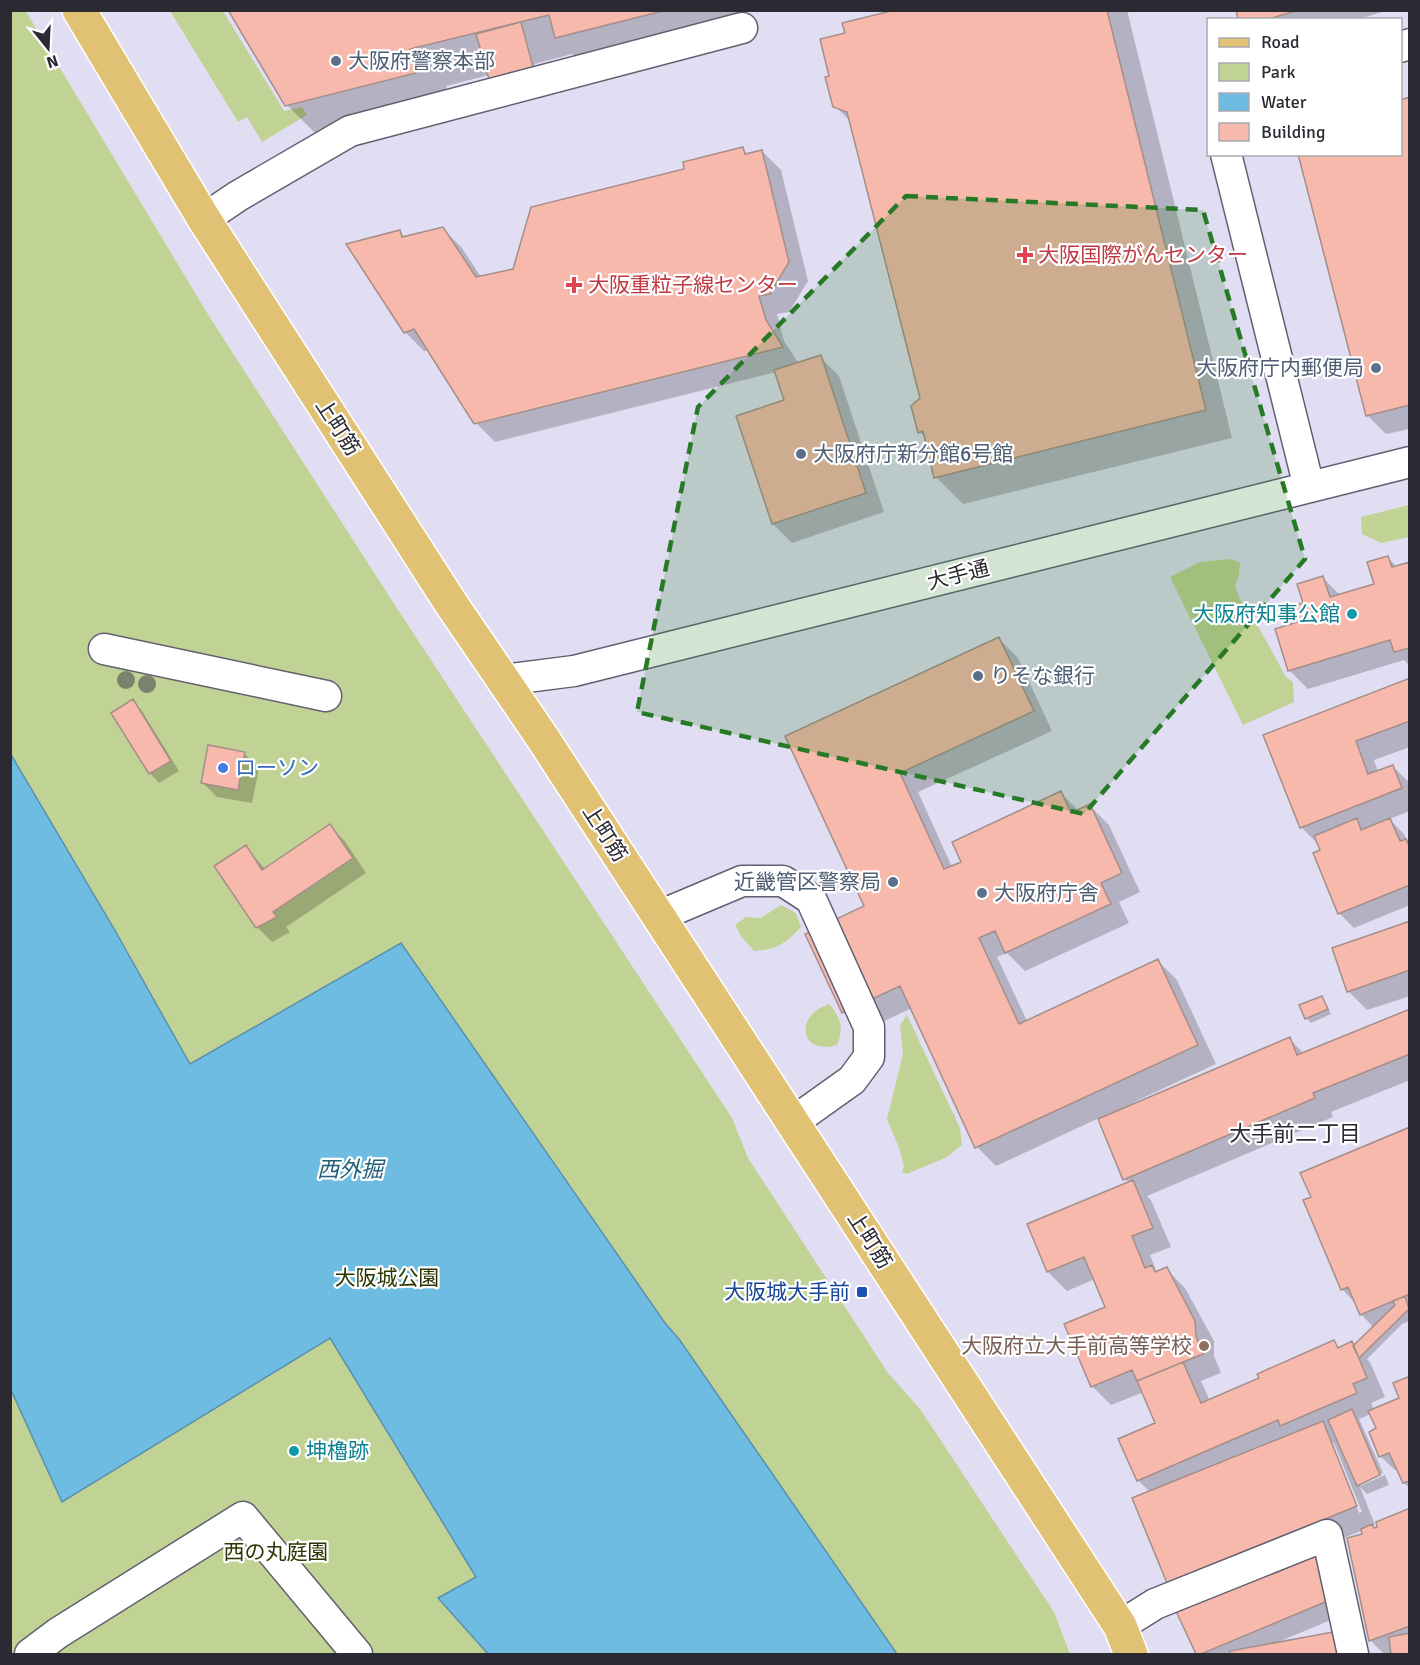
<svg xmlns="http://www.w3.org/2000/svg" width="1420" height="1665" font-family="Signika,'Noto Sans JP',sans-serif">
<rect width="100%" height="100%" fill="#e1def3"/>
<!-- green -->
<path fill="#c1d394" d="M25 10 209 316 402 616 732 1118 748 1158 888 1373 920 1409 1054 1612 1070 1654H11L10 11Z
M170 11H223L284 111 302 107 307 115 262 142 247 117 238 122Z
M1409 505V537L1381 543 1362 534 1361 517Z
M1231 559 1240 563 1239 575 1235 586 1240 600 1253 617 1286 677 1293 682 1294 702 1243 725 1170 577 1200 562Z
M781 905 796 913 801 927C786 943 777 950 754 951L741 936 735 925 746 917 761 918Z
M829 1004C841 1017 844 1029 837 1045 799 1056 794 1015 829 1004Z
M907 1015 960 1128 962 1145 947 1157 907 1174 902 1172 904 1166 899 1148 887 1119 903 1054 900 1025Z"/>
<!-- water -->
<path fill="#6ebce1" stroke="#5a90ac" stroke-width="1.5" d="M10 753 113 927 190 1064 401 943 665 1323 679 1339 897 1654H488L438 1598 476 1577 330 1338 62 1502 11 1390Z"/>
<!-- shadow -->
<path fill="#0003" fill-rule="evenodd" d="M229 10H740L746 36 593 74 572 54 534 64 536 71 494 83 489 75 446 86 452 109 323 141 287 105Z
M902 10H1127L1232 438 963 504 936 477 927 439 919 432 922 398 851 122 835 106 831 77 846 34Z
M1237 10H1389L1355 20H1240Z
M1410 99V429L1386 434 1367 415 1400 154Z
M743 149 748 155 762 151 781 170 808 281 789 312 777 314 784 341 799 364 820 357 839 376 884 512 792 543 773 524 786 401 776 372 495 442 476 423 429 350 424 351 405 332 400 232 406 238 443 229 462 248 481 277 514 270 686 170Z
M1387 557 1397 567 1410 563V666L1404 660 1308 689 1289 670 1305 604 1323 578 1341 596 1376 585Z
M999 639 1018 658 1052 731 918 792 952 867 963 862 1061 793 1079 811 1090 806 1109 825 1140 892 1119 902 1129 923 1025 971 1007 953 997 957 1027 1021 1158 961 1177 980 1216 1064 1134 1102 1135 1105 1290 1039 1304 1054 1410 1010V1080L1331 1112 1333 1117 1147 1196 1151 1200 1171 1247 1150 1255 1157 1273 1166 1269 1185 1288 1214 1341V1356L1221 1373 1201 1381 1210 1401 1261 1379 1334 1342 1340 1348 1355 1347 1374 1328 1361 1314 1356 1304 1342 1289 1313 1197 1410 1129V1321L1402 1324 1367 1359 1370 1362 1385 1397 1371 1403 1374 1410 1401 1398 1410 1377V1488L1404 1483 1398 1469 1395 1470 1380 1456 1377 1429 1371 1414 1359 1419 1383 1473 1360 1483V1486L1385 1475 1389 1485 1367 1494 1360 1487 1375 1525 1372 1526 1375 1529 1410 1509V1654H1384L1370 1640 1363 1530 1314 1550 1343 1615 1278 1642 1333 1634 1353 1654H1198L1176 1607 1188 1602 1168 1582 1150 1492 1138 1480 1157 1423 1144 1392 1111 1405 1092 1386 1107 1308 1095 1279 1067 1291 1048 1272 1029 1224 1129 1183 1125 1179 1099 1118 996 1166 977 1147 912 1008 863 1031 844 1012 866 907 787 736ZM1330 1443H1334L1362 1512 1359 1513Z
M1410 680V747L1374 760 1378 772 1393 767 1410 783V811L1389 819 1404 834 1410 845V905L1354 928 1339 913 1320 846 1301 827 1265 736Z
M133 701 142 711 179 771 159 783 150 773Z
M245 754 259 768 252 803 217 797 202 782Z
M329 826 344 840 366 873 286 927 290 932 272 942 257 927 216 867 246 847 266 870Z
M1410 923V996L1367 1010 1348 991Z
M1322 997 1331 1014 1311 1023 1307 1019 1301 1006Z"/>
<!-- building -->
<path fill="#f7b9ab" stroke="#a58e89" stroke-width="1.5" d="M228 10H667L555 38 549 15 410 49 416 73 285 106Z
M895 10H1107L1206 410 934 478 923 431 918 433 911 406 920 398 847 112 833 107 825 77 829 76 820 39 845 33 842 23Z
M1236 10H1299L1265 20H1238Z
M521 22 533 67 489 79 476 34Z
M1410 97V405L1366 416 1298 154H1400V100Z
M743 147 745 154 762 150 789 262 770 294 759 296 766 320 783 347 474 424 414 329 404 333 346 244 400 230 402 237 443 227 476 277 513 269 531 207 684 169 683 162Z
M821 355 866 493 772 524 736 416 784 400 774 370Z
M1388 556 1392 567 1410 562V648L1394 652 1390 640 1288 671 1275 629 1297 622 1292 606 1303 603 1297 584 1323 576 1330 597 1374 584 1367 562Z
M999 637 1034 711 900 773 944 869 961 862 952 842 1061 791 1071 813 1090 804 1122 873 1101 883 1111 904 1005 953 995 931 979 938 1019 1024 1158 959 1198 1045 975 1148 900 986 842 1013 805 934 864 906 785 736Z
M1410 678V721L1356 741 1368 774 1393 765 1402 788 1300 828 1263 735Z
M133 699 171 761 149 774 111 713Z
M208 745 245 752 238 790 201 783Z
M1357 818 1361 830 1390 818 1400 841 1406 839 1410 848V885L1338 914 1313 853 1320 850 1314 836Z
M330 824 353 858 273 912 277 917 256 928 214 866 246 845 262 870Z
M1410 921V970L1347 992 1332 948Z
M1322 996 1328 1009 1305 1019 1299 1005Z
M1410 1009V1054L1313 1093 1315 1098 1123 1180 1098 1119 1290 1037 1297 1055Z
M1410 1127V1294L1360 1315 1348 1287 1341 1290 1303 1200 1311 1197 1300 1173Z
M1133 1180 1153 1228 1132 1236 1145 1268 1152 1265 1155 1272 1167 1267 1195 1321 1196 1336 1203 1354 1137 1381 1132 1370 1091 1387 1064 1324 1105 1307 1084 1257 1047 1272 1027 1224Z
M1405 1296 1409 1309 1359 1358 1353 1346 1395 1305 1393 1301Z
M1334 1340 1338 1348 1352 1341 1367 1378 1353 1384 1357 1393 1280 1426 1278 1420 1137 1481 1118 1439 1155 1423 1137 1381 1183 1362 1201 1403 1259 1378 1257 1374Z
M1410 1376V1481L1403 1483 1389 1453 1379 1457 1369 1432 1376 1428 1368 1411 1399 1398 1393 1383Z
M1352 1409 1380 1475 1357 1486 1328 1420Z
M1323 1421 1357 1506 1167 1583 1132 1498Z
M1410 1508V1626L1369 1641 1347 1538 1362 1534 1361 1529 1372 1524 1374 1528 1377 1527 1376 1522Z
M1317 1550 1330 1600 1201 1654H1196L1174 1607Z
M1333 1632 1337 1654H1230V1651Z
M1410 1633V1654H1391L1389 1637Z"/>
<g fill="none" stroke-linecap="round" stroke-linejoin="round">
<!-- minor casing -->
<g stroke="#625f71" stroke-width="33">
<path id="minor" d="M1400 47 1410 44
M1226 154 1309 487
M204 219 238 196 350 131 742 28
M104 649 326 696
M504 680 574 671 1410 462
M659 916 742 881H783L811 899 869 1027V1057L852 1080 793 1122
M1120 1626 1155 1604 1327 1535 1353 1654
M30 1654 58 1633 243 1517 357 1654"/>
</g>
<!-- major casing -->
<g stroke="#fff" stroke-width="36">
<path id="major" d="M79 10 204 219 452 605 542 737 1120 1626 1131 1654"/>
</g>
<!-- minor -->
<use href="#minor" stroke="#fff" stroke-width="30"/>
<!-- major -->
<use href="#major" stroke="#e1c173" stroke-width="33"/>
</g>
<!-- trees -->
<g fill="#7c816d">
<circle cx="126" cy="680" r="9"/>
<circle cx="147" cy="684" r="9"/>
</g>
<!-- marked area -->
<path fill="#277a25" fill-opacity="0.2" stroke="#277a25" stroke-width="4.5" stroke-dasharray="12 8" stroke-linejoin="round" d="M906 196 1203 210 1305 559 1084 814 637 712 698 407Z"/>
<!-- markers -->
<g fill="#5c6f8a" stroke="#fff" stroke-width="2">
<circle cx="336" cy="61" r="6"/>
<circle cx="1376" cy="368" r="6"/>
<circle cx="801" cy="454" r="6"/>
<circle cx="978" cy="676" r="6"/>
<circle cx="893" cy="882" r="6"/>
<circle cx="982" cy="893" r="6"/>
</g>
<g fill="#e0444e" stroke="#fff" stroke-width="2">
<path d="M1022 246h6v6h6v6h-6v6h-6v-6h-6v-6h6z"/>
<path d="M571 276h6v6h6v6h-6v6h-6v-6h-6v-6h6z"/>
</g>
<g fill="#0f9aa8" stroke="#fff" stroke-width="2">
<circle cx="1352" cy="614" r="6"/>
<circle cx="294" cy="1451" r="6"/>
</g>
<circle fill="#3f7fe0" stroke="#fff" stroke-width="2" cx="223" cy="768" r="6"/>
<rect fill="#1a4fb4" stroke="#fff" stroke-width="2" x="856" y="1286" width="12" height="12" rx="3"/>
<circle fill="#8d6e63" stroke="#fff" stroke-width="2" cx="1204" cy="1346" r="6"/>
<g text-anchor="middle" stroke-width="4.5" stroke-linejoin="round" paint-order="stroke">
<!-- service labels -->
<g font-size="21" fill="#4e5e75" stroke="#fff" text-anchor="start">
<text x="348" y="68">大阪府警察本部</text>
<text x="1364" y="375" text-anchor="end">大阪府庁内郵便局</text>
<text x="813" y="461">大阪府庁新分館6号館</text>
<text x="990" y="683">りそな銀行</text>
<text x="881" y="889" text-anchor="end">近畿管区警察局</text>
<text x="994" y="900">大阪府庁舎</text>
</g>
<!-- health labels -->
<g font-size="21" fill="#be3a42" stroke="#fff" text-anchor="start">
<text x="1038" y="262">大阪国際がんセンター</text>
<text x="588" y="292">大阪重粒子線センター</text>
</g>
<!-- street labels -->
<g font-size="21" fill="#2b2931" stroke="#fff">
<text transform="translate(338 427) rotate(57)" y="7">上町筋</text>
<text transform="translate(958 575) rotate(-14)" y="7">大手通</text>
<text transform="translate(605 833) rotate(57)" y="7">上町筋</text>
<text transform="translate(870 1240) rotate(57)" y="7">上町筋</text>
</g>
<!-- culture labels -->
<g font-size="21" fill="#0d838f" stroke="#fff" text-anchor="end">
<text x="1340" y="621">大阪府知事公館</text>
<text x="306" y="1458" text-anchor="start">坤櫓跡</text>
</g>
<!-- shop labels -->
<g font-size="21" fill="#366cbe" stroke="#fff" text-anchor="start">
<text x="235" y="775">ローソン</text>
</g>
<!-- park labels -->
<g font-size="21" fill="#2a3500" stroke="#fff">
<text x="387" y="1285">大阪城公園</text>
<text x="276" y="1559">西の丸庭園</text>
</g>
<!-- transit labels -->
<g font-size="21" fill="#164399" stroke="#fff" text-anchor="end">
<text x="850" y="1299">大阪城大手前</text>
</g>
<!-- education labels -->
<g font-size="21" fill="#785e54" stroke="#fff" text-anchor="end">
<text x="1192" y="1353">大阪府立大手前高等学校</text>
</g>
<!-- neighbourhood labels -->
<g font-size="22" fill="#2b2931" stroke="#fff">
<text x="1295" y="1141">大手前二丁目</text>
</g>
<!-- water labels -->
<g font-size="22" font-style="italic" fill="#225e78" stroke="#fff">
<text x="350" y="1177">西外掘</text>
</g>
</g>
<!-- border -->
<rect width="1420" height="1665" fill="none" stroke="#2b2931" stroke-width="24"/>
<!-- legend -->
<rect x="1207" y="18" width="195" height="138" fill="#ffffff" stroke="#aaa9ad" stroke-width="1.5"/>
<rect x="1219" y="38" width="30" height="9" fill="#e1c173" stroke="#aaa9ad" stroke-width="1.5"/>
<text x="1261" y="48" font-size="18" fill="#2b2931">Road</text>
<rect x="1219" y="63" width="30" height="18" fill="#c1d394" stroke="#aaa9ad" stroke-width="1.5"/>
<text x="1261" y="78" font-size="18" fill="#2b2931">Park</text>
<rect x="1219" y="93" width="30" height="18" fill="#6ebce1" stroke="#aaa9ad" stroke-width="1.5"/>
<text x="1261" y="108" font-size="18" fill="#2b2931">Water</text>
<rect x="1219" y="123" width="30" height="18" fill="#f7b9ab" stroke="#aaa9ad" stroke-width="1.5"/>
<text x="1261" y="138" font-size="18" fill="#2b2931">Building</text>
<!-- north arrow -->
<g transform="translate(48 48) rotate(162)" stroke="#ffffff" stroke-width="4.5" paint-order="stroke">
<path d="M0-4.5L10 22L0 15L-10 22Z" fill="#2b2931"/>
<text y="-9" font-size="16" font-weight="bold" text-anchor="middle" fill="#2b2931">N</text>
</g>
</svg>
